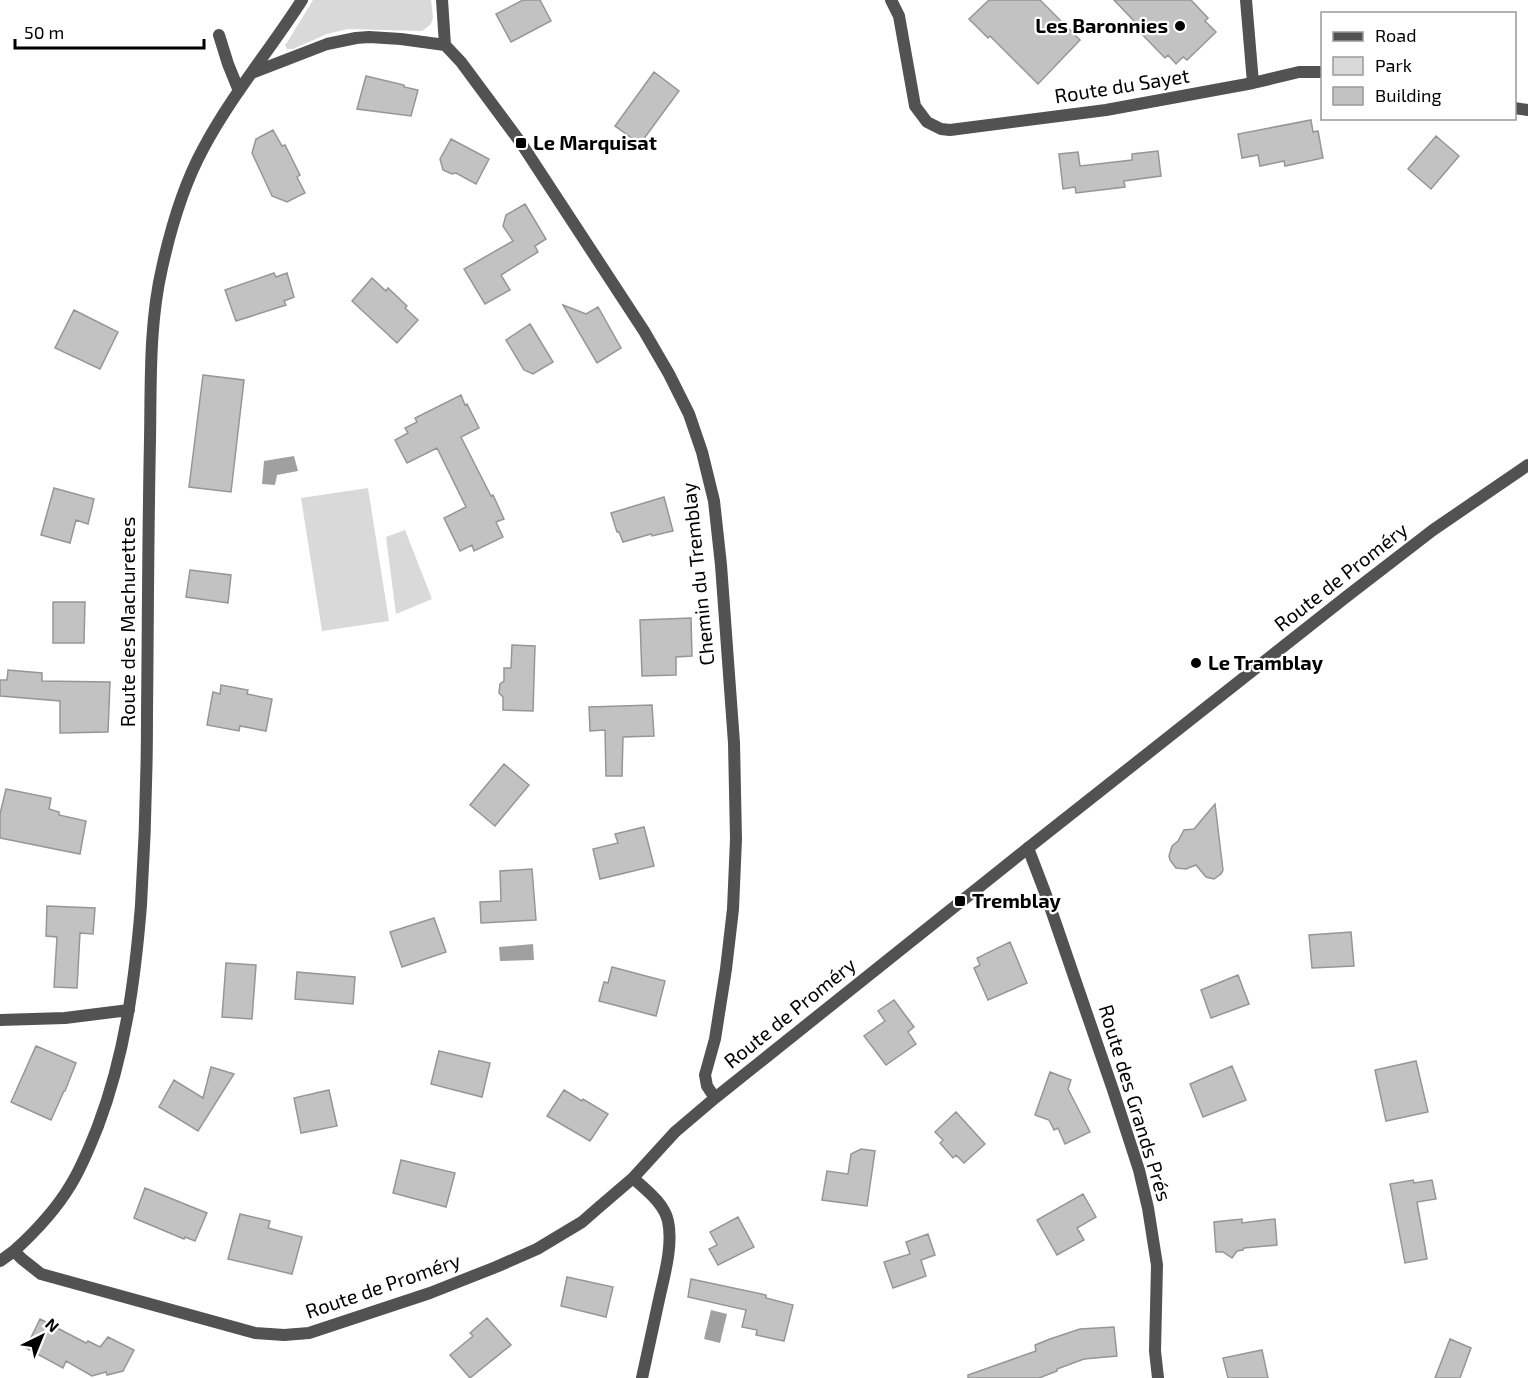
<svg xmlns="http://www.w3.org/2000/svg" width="1528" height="1378" font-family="'Exo 2',sans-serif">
<rect width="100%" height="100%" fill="#fff"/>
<!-- green -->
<path fill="#d9d9d9" d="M313 0H431L433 17 431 24 422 31 348 29 327 34 293 49H287L285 45 288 41Z
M368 488 389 621 322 631 301 498Z
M405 530 432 599 396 614 386 537Z"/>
<!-- water -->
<path fill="#a0a0a0" d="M294 456 298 471 277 475 275 485 262 484 264 461Z
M533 944 534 960 500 961 499 947Z
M711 1310 727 1314 720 1343 704 1339Z"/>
<!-- building -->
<path fill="#c2c2c2" stroke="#969696" stroke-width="1.5" d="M523 0H540L551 21 511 42 496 14Z
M989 0H1040L1080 40 1038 84 990 36 988 38 969 19Z
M1114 0H1191L1208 18 1205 21 1216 32 1187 60 1183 57 1176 64 1168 55 1165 58 1132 24 1134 21Z
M654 72 679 91 640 144 615 126Z
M366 76 404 85V87L418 90 411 116 357 109Z
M1311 120 1313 132 1318 131 1323 158 1285 166 1284 161 1260 166 1258 155 1242 158 1238 134Z
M273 130 282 146 285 145 300 175 297 177 305 193 287 202 272 196 252 153 256 139Z
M1436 136 1459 156 1431 189 1408 169Z
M451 139 489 159 476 184 456 173 452 174 443 170 440 159Z
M1158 151 1161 176 1124 181 1125 187 1076 193 1075 187 1063 189 1059 154 1078 152 1080 166 1132 160V154Z
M525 204 546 239 535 246 538 252 501 275 510 290 485 304 464 269 513 241 503 226 506 215Z
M274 273 276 277 287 273 294 297 284 301 286 305 236 321 225 290Z
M372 278 386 291 388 288 407 306 405 308 418 320 397 343 352 301Z
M563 305 586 314 598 307 621 348 597 363Z
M74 310 118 332 100 369 55 348Z
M530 324 553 362 533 374 524 370 506 340Z
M203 375 244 380 231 492 189 487Z
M461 395 465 405 467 404 479 428 461 437 491 496 493 495 504 519 496 522 503 537 474 551 472 545 460 551 444 518 466 507 437 448 407 463 395 440 408 433 405 428 417 422 415 418Z
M54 488 94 499 88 524 76 520 70 543 41 535Z
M664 497 673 531 652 536 651 534 623 542 619 532H617L611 513Z
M190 570 231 575 228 603 186 597Z
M53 602H85L84 643H53Z
M691 618 692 656 676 657V675L642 676 640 620Z
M512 645 535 646 533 711 503 710V697L499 693 500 684 504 681V668H511Z
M8 670 42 673V681L110 682 108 732 60 733V701L0 696V680H7Z
M221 685 248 690 247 694 272 699 266 731 240 726 239 731 207 725 213 692 220 694Z
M652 705 654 736 623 737 622 776H606L605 730 590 731 589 707Z
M504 764 529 785 495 826 470 805Z
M6 789 51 798 49 809 59 812V815L86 821 80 854 0 838V814Z
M1215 804 1223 870 1221 874 1214 879 1206 877 1196 865 1186 869 1176 868 1170 860 1169 856 1172 846 1178 841 1184 830 1194 829Z
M644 827 654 866 600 879 593 849 618 843 615 834Z
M532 869 536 920 481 923 480 902 501 901 500 871Z
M47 906 95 908 93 934 80 933 77 988 54 987 57 937 46 936Z
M434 918 446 952 402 967 390 932Z
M1351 932 1354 966 1312 968 1309 935Z
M1010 942 1027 983 988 1000 974 968 980 965 977 958Z
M226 963 256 965 252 1019 222 1017Z
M612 967 665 981 656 1016 599 1001 604 982 608 983Z
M297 972 355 977 353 1004 295 999Z
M1238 975 1249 1004 1211 1018 1201 990Z
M894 1000 914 1027 908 1032 916 1044 886 1065 864 1036 885 1021 878 1011Z
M36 1046 76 1063 65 1091H64L51 1120 11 1102Z
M439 1051 490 1063 482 1097 431 1084Z
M1416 1061 1428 1112 1386 1121 1375 1070Z
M1232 1066 1246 1100 1203 1117 1190 1084Z
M211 1067 234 1074 198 1131 159 1107 174 1080 203 1098Z
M1050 1072 1071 1080 1068 1089 1090 1132 1065 1144 1058 1128 1054 1130 1049 1120 1035 1115Z
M329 1090 337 1126 301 1133 294 1098Z
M564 1090 582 1101 583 1099 608 1114 590 1141 547 1116Z
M956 1112 985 1144 964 1163 956 1155 953 1158 940 1143 943 1140 935 1132Z
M861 1149 875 1151 867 1206 822 1200 827 1171 848 1174 851 1154Z
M401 1160 455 1173 446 1207 393 1193Z
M1413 1180 1414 1183 1432 1180 1436 1199 1417 1202 1427 1259 1405 1263 1390 1184Z
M145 1188 207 1213 195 1241 185 1237 184 1239 134 1218Z
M1083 1194 1096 1217 1077 1228 1084 1240 1057 1255 1037 1220Z
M240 1214 270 1221 268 1228 302 1237 292 1274 228 1259Z
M738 1217 754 1247 718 1265 709 1249 717 1245 710 1232Z
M1242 1219V1223L1275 1219 1277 1245 1244 1248 1243 1250 1237 1251 1232 1258 1223 1252H1216L1214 1222Z
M928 1234 935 1255 921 1260 926 1276 893 1288 884 1262 910 1254 906 1242Z
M567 1277 613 1287 606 1317 561 1306Z
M691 1279 766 1295V1298L793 1305 784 1341 756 1335 757 1330 742 1327 746 1310 688 1297Z
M487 1318 511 1345 470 1378 450 1355 473 1336 470 1333Z
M40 1319 86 1343 88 1341 100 1347 108 1337 134 1350 123 1371 107 1375 106 1372 92 1376 66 1361 63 1368 26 1348Z
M1114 1327 1117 1356 1084 1359 1057 1369V1371L1039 1378H968V1375L1036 1351 1035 1345 1050 1339 1080 1329Z
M1450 1339 1471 1348 1460 1378H1435Z
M1262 1350 1268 1378H1228L1223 1358Z"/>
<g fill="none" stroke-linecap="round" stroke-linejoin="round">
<!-- minor -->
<path stroke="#525252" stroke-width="12" d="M442 0 445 45
M891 0 899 16 915 106 927 122 941 129 950 130 1106 110 1253 83 1299 72H1322
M1246 0 1253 83
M219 35 228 64 239 91
M252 73 327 44 356 38 369 37 401 39 445 45 461 62 521 143 644 331 669 374 689 414 702 452 714 501 721 565 734 743 736 839 733 909 726 969 715 1039 705 1075 707 1086 715 1098
M1514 108 1528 110
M0 1020 65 1018 129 1010
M633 1178C646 1190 664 1203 668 1221 673 1244 665 1273 660 1295 654 1323 648 1350 642 1378
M14 1251C36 1231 55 1211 70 1186 82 1167 90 1146 98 1126 125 1055 135 980 141 905 145 841 147 776 147 712 148 622 148 531 150 440 151 383 149 324 162 268 171 227 183 186 203 149 231 96 270 50 302 0
M0 1261 14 1251 22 1259 41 1274 255 1333 284 1335 309 1333 430 1293 496 1267 537 1249 582 1222 598 1208 633 1178 675 1132 715 1098 1028 848"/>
<!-- tertiary -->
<path stroke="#525252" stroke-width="12" d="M1158 1378 1155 1351 1157 1265 1148 1208 1139 1170 1113 1090 1046 895 1028 848 1346 597 1433 530 1528 465"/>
</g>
<!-- markers -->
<g fill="#000" stroke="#fff" stroke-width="2">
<circle cx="1180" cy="26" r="6"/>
<rect x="515" y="137" width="12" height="12" rx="3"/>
<circle cx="1196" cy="663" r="6"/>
<rect x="954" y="895" width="12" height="12" rx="3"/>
</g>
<g text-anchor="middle" stroke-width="4.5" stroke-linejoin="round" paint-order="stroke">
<!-- poi labels -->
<g font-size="20" font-weight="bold" fill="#000" stroke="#fff" text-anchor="start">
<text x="1168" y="33" text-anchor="end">Les Baronnies</text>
<text x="533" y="150">Le Marquisat</text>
<text x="1208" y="670">Le Tramblay</text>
<text x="972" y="908">Tremblay</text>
</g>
<!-- street labels -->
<g font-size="20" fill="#000" stroke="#fff">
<text transform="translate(1122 86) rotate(-9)" y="7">Route du Sayet</text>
<text transform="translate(698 574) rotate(-96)" y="7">Chemin du Tremblay</text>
<text transform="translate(1341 577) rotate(-38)" y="7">Route de Proméry</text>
<text transform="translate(128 622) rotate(-90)" y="7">Route des Machurettes</text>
<text transform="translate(790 1013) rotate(-39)" y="7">Route de Proméry</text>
<text transform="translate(1135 1103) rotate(73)" y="7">Route des Grands Prés</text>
<text transform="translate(383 1286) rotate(-19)" y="7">Route de Proméry</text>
</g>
</g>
<!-- legend -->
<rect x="1321" y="12" width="195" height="108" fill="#ffffff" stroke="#999999" stroke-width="1.5"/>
<rect x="1333" y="32" width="30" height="9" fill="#525252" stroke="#999999" stroke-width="1.5"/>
<text x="1375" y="42" font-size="18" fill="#000000">Road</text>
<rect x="1333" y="57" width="30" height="18" fill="#d9d9d9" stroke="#999999" stroke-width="1.5"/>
<text x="1375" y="72" font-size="18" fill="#000000">Park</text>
<rect x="1333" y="87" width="30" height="18" fill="#c2c2c2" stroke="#999999" stroke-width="1.5"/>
<text x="1375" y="102" font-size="18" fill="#000000">Building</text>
<!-- north arrow -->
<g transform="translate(42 1336) rotate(43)" stroke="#ffffff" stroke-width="4.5" paint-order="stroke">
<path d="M0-4.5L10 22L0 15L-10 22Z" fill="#000000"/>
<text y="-9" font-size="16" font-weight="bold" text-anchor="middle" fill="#000000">N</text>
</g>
<!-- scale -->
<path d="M15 39v9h189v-9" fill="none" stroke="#000000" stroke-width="3"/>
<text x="24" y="39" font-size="18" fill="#000000" stroke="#ffffff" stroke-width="4.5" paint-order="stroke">50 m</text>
</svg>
